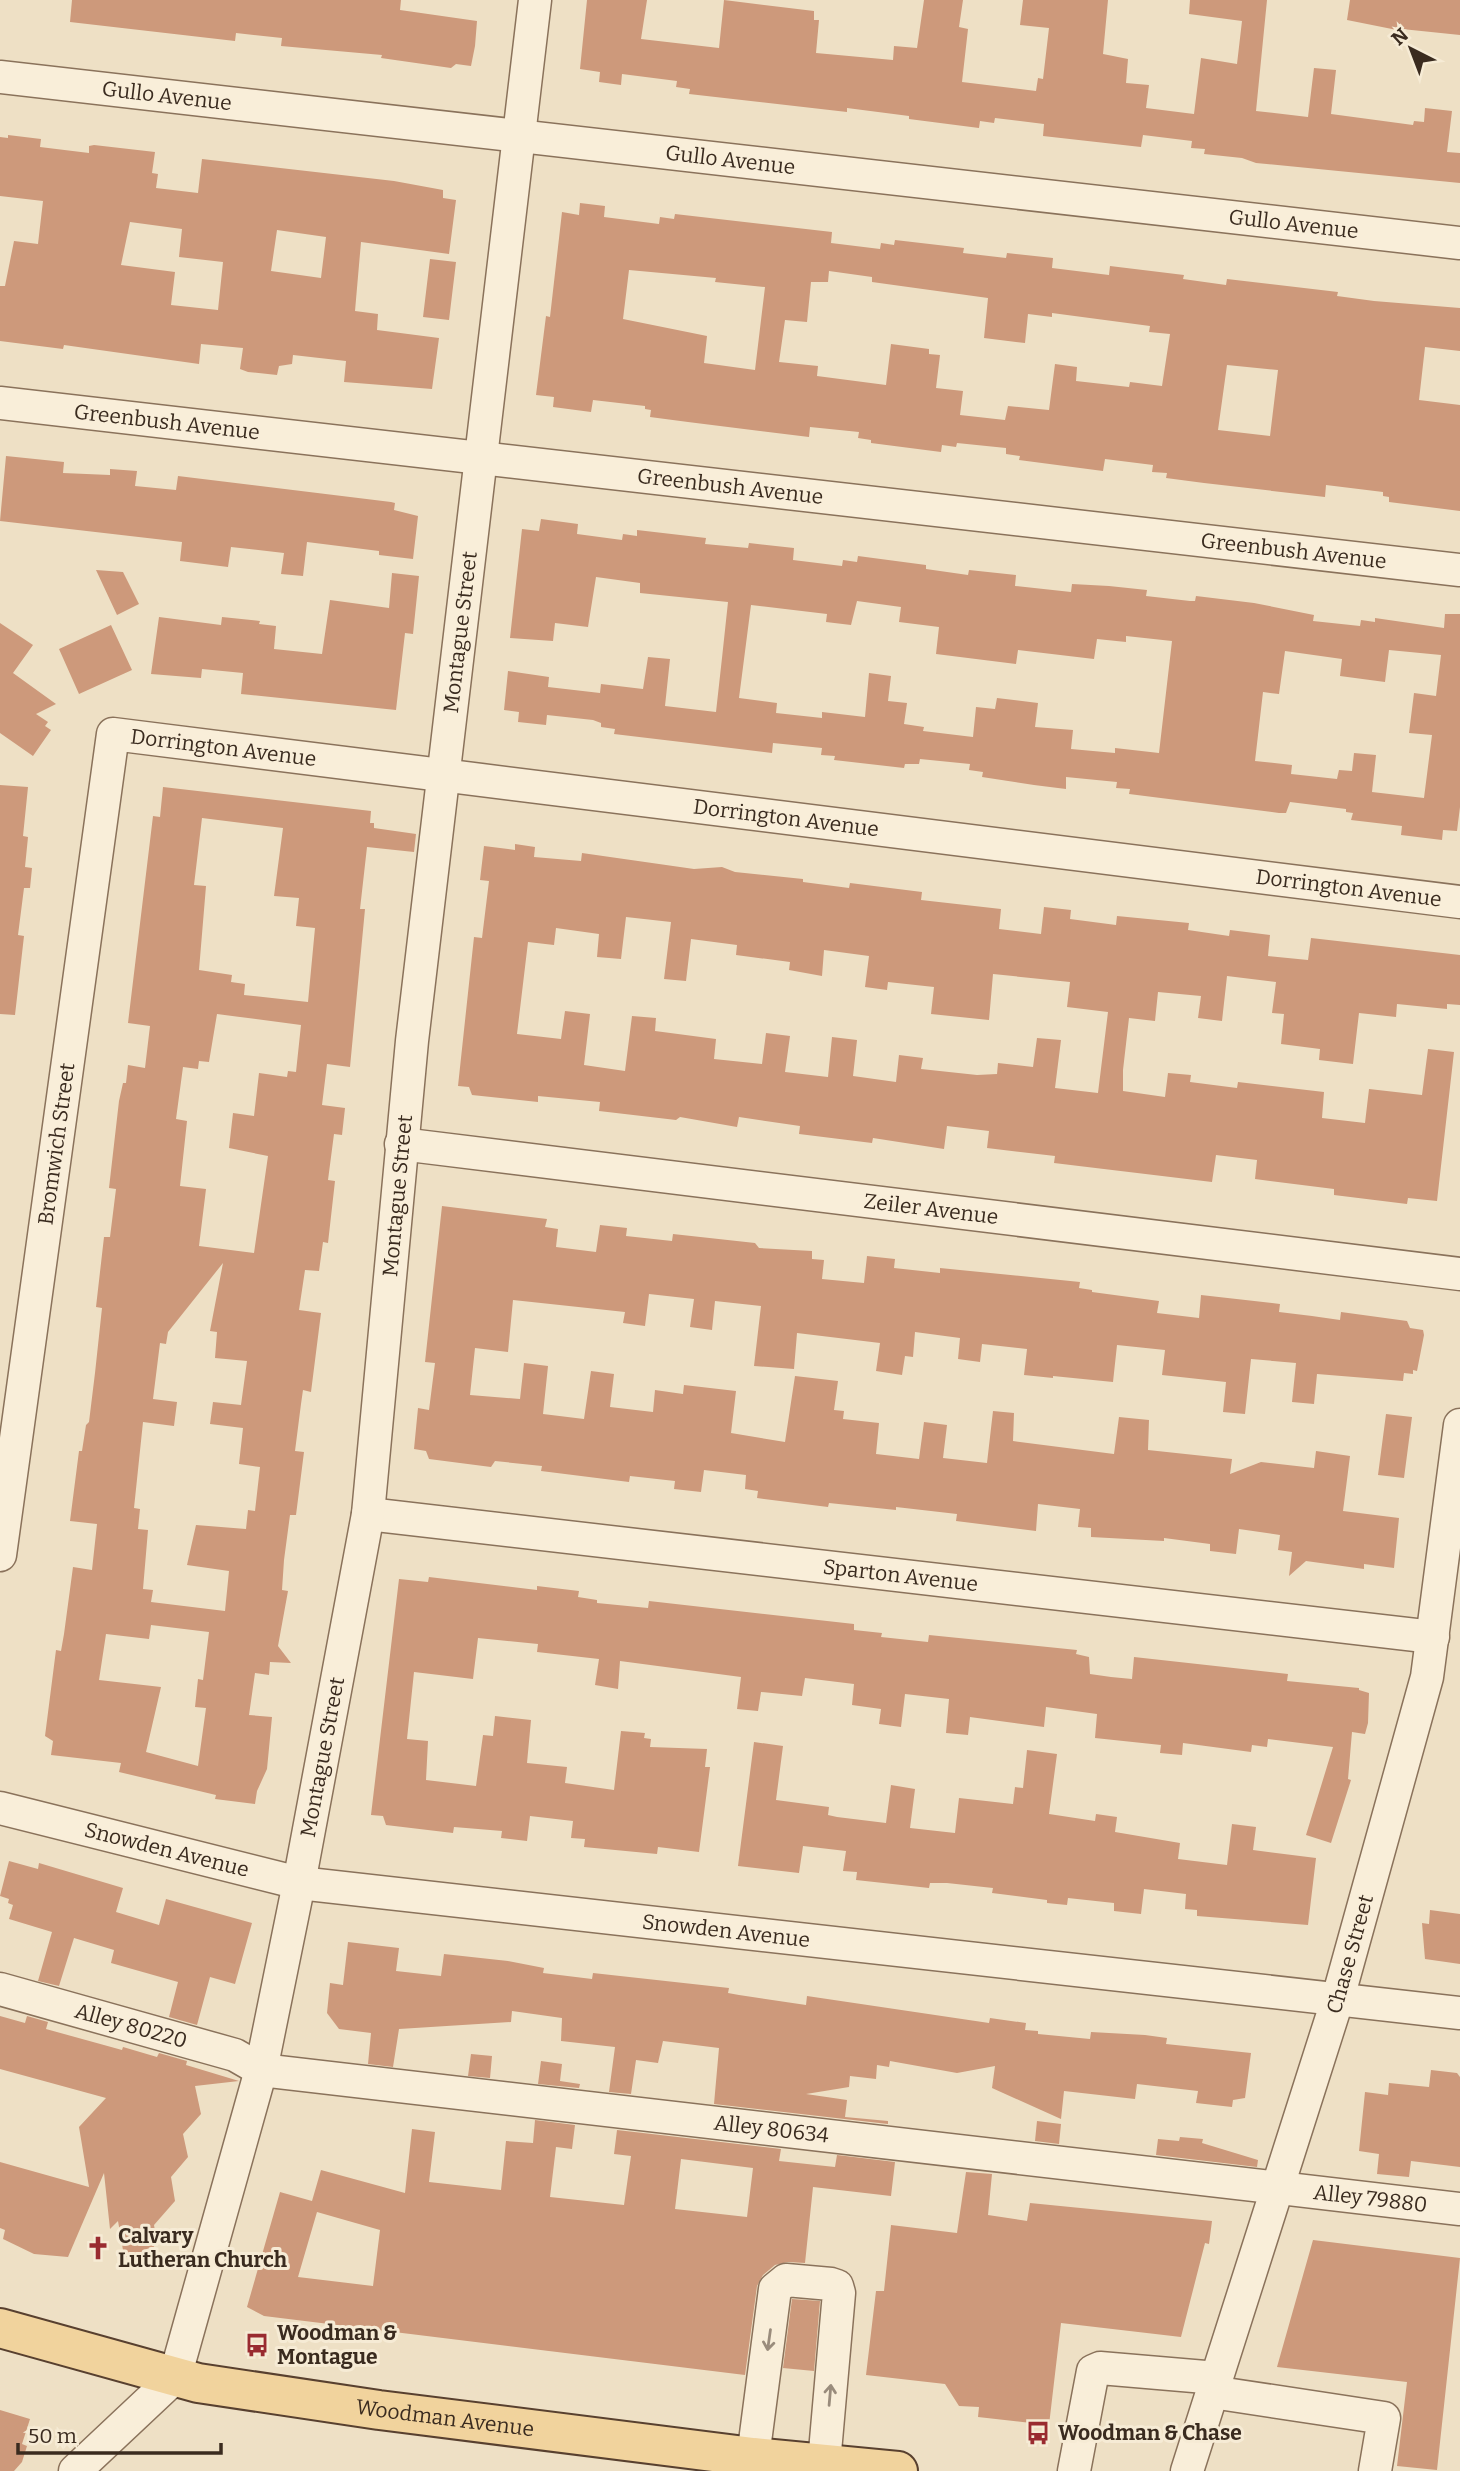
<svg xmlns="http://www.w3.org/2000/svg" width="1460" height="2471" font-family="Bitter,serif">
<rect width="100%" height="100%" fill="#eee0c5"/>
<!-- building -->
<path fill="#cd997b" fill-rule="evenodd" d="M72 0H401L400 10 477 21 475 46 471 66 456 64 451 68 381 58 382 55 281 46 282 38 236 33 235 41 70 22Z
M587 0H647L641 39 719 48 724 0 814 11V20H819L816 53 893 60 894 46 917 48 924 0H963L959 27 968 29 962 82 1036 91 1038 78 1043 79 1049 28 1020 25 1023 0H1108L1103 54 1128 59 1126 83 1149 85 1146 108 1194 114 1201 58 1237 64 1242 21 1189 14 1190 0H1267L1256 111 1308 117 1314 68 1336 70 1331 114 1413 125 1414 121 1424 122 1425 108 1452 111 1447 152 1460 153V183L1256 163 1242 158 1204 154 1205 149 1191 148 1192 141 1143 135 1141 147 1043 136 1044 124 995 118 994 123 980 121 979 128 909 119V116L847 108V112L689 94 690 89 676 87 677 81 622 74 621 85 599 82 600 72 580 69Z
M1350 0H1460V35L1402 29V31L1347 20Z
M8 135 41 139 40 147 89 153V146L94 145 155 152 152 173 158 174 156 188 198 193 202 159 394 181 443 190V198L456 200 449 254 361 242 355 311 378 314 377 330 439 338 432 389 344 382 346 361 293 355 292 364 279 366 277 375 248 372 240 369 243 348 201 344 199 364 64 345 63 349 0 341V286H5L14 241 38 244 43 201 0 196V137L8 138ZM130 222 182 229 179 257 223 262 218 310 171 305 175 272 121 265ZM277 230 326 237 321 278 271 271Z
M580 203 605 206 604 217 659 224 660 217 674 219 675 214 832 232 831 243 880 249 881 243 894 245 895 240 964 248 963 253 1006 258 1007 253 1053 258 1052 268 1109 275 1110 266 1184 275 1183 279 1226 285 1227 279 1338 292 1337 296 1374 301 1460 308V351L1425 347 1419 400 1460 405V511L1389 502V497L1383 496V492L1326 485 1325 497 1204 483 1166 478 1167 473 1152 472 1153 465 1105 459 1103 471 1019 460 1020 456 1006 454V448L957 443 956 447 942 445 941 452 871 443V440L858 438 859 432 810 427 809 437 688 422 650 417 651 410 645 409V406L593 400 591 412 553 407 554 397 536 395 546 316 550 317 562 212 579 215ZM629 270 716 278 715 282 765 287 755 370 704 363 707 336 623 319ZM829 271 872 277V282L988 298 984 338 1025 343 1028 314 1052 317V313L1150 326 1149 332 1170 334 1162 386 1130 382 1129 387 1076 381 1077 367 1055 364 1049 410 1008 406 1005 420 960 415 963 391 936 388 940 355 929 354V349L891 344 886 385 817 376 818 366 779 362 785 320 807 322 811 282H828ZM1227 365 1278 370 1270 436 1218 430Z
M430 259 456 262 449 320 423 317Z
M6 456 64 462 63 473 110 475V469L137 471 135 486 176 490 178 476 391 502 395 503 394 510 418 516 413 559 379 555V551L307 542 303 576 281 574 284 553 231 547 228 567 180 561 182 542 0 521Z
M541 519 578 524 577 534 622 540 623 534 637 536V530L706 538 705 544 748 548 749 543 794 548 793 560 842 566 843 560 857 562 858 556 926 565V569L968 575 969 570 1016 575 1015 586 1071 592 1072 584 1109 586 1147 590 1146 596 1190 601H1195L1196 596 1254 603 1314 615 1313 621 1360 626 1361 620 1375 622V618L1444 628 1445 614H1460V807L1457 831 1443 830 1442 840 1401 835 1402 826 1351 820 1353 813 1346 812V809L1290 802 1286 813H1279L1129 794 1130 789 1116 788 1117 782 1066 777V789L1034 785 982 777 983 772 969 770 970 764 920 759 919 764H905L904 768 834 760 835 756 821 755 822 748 773 743 772 753 698 744 614 734 615 729 601 727V723L593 720 547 715 546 725 518 722 519 712 504 710 508 671 549 677 548 687 600 693 601 684 643 689 648 657 670 659 665 706 716 712 722 658 728 602 640 593V583L596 577 588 627 555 623 553 641 510 638 522 529 539 531ZM857 601 901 607 899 622 939 627 936 654 1016 664 1018 650 1094 659 1097 639 1126 642V636L1172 641 1159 753 1115 748V753L1071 749 1073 730 1035 727 1038 703 997 698 995 709 976 707 973 737 923 731 924 727 904 724 907 703 888 701 891 676 869 673 865 717 822 712V718L776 713 777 703 739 698 751 605 827 614 826 622 851 625ZM1389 650 1441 655 1436 696 1414 693 1409 733 1432 735 1424 798 1372 792 1376 755 1354 753 1352 771 1339 770 1337 779 1291 774 1292 765 1255 761 1263 692 1279 694 1285 651 1342 659 1340 676 1385 682Z
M96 570 123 572 139 604 117 615Z
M392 573 419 576 413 634 405 633 396 710 241 694 243 673 202 669 201 678 151 674 159 617 221 625 222 617 260 621 259 624 276 626 274 649 322 654 330 600 389 608Z
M0 623 33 645 13 673 56 704 36 714 48 722 45 726 51 730 33 756 0 733Z
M111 625 132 670 79 694 59 649Z
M0 785 28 787 23 836 28 837 25 867 32 868 30 888H24L18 935 24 936 15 1015 0 1014Z
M163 787 371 811 370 823H374V828L416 834 414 852 367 847 360 909H365L350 1067 327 1064 322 1105 345 1108 342 1135 334 1134 328 1180 335 1181 328 1243 323 1242 319 1271 305 1270 299 1310 321 1313 311 1392 303 1390 301 1404 295 1451 304 1452 296 1515H290L284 1560 282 1590 288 1591 278 1646 291 1663 270 1662 269 1675 255 1673 249 1715 272 1717 267 1769 257 1791 255 1804 215 1799 216 1795 119 1772 121 1763 51 1755 53 1741 45 1736 56 1650 61 1651 64 1634 73 1567 92 1570 97 1524 70 1521 79 1451H82L86 1425 89 1422 95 1373 102 1308 96 1307 104 1237H110L116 1189 109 1188 119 1101 123 1083H126L128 1065 145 1068 150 1026 128 1023 153 816 160 817ZM202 818 283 828 274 896 299 898 296 926 315 928 308 1002 244 995 245 984 231 982 232 975 199 970 206 886 194 885ZM217 1014 301 1025 296 1072 288 1071 287 1077 259 1073 254 1116 233 1113 229 1148 268 1156 254 1253 199 1246 206 1189 180 1186 187 1121 176 1119 183 1067 198 1069 199 1061 209 1062ZM223 1263 210 1331 217 1332 215 1358 247 1361 241 1405 213 1402 210 1424 243 1428 239 1464 260 1467 255 1511 248 1510 246 1529 196 1525 187 1565 229 1571 225 1611 151 1602 153 1590 143 1589 148 1530 138 1529 140 1509 134 1508 143 1422 174 1426 177 1402 153 1399 160 1343 166 1344 168 1332ZM151 1625 209 1632 203 1680 198 1679 195 1707 206 1708 198 1766 146 1752 161 1687 99 1680 106 1634 149 1639Z
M515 844 535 847 534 857 581 861 582 853 694 869 722 867 735 872 803 879V882L849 888 850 883 922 892 921 900 1001 909 999 929 1041 934 1044 907 1071 910 1070 919 1116 925 1117 916 1189 923 1188 930 1229 936 1230 930 1270 935 1268 956 1308 960 1311 938 1460 955V1005L1447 1004V1009L1397 1004 1396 1017 1359 1013 1353 1064 1319 1060 1320 1049 1281 1044 1284 1014 1272 1013 1276 982 1227 976 1222 1021 1198 1018 1201 996 1158 992 1155 1021 1129 1018 1123 1070V1091L1165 1097 1168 1073 1191 1075 1190 1082 1237 1088 1238 1082 1324 1092 1322 1118 1365 1123 1369 1089 1422 1095 1428 1049 1454 1052 1437 1201 1408 1198 1407 1204 1334 1195V1189L1255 1179 1257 1160 1216 1155 1212 1182 1054 1163 1055 1156 987 1148 989 1131 947 1126 944 1149 873 1138 872 1143 799 1134 800 1126 739 1117 737 1127 680 1117 676 1120 599 1111 600 1102 538 1096V1102L472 1095 469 1087 458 1086 474 937 482 938 489 881 480 880 484 846 515 850ZM626 917 671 922 664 979 686 981 691 939 737 945 736 955 790 962 789 970 822 976 824 950 869 956 865 987 887 990 888 982 934 987 931 1014 989 1020 993 974 1070 982 1067 1007 1108 1012 1098 1093 1055 1088 1061 1040 1037 1038 1033 1067 998 1063 997 1074 977 1075 921 1069 923 1058 899 1055 896 1082 853 1076 857 1040 832 1037 828 1077 785 1072 790 1036 766 1033 762 1064 714 1059 716 1039 655 1031 656 1018 632 1016 625 1071 584 1065 590 1014 565 1011 561 1039 517 1034 528 942 554 945 556 928 599 934 597 957 621 959Z
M442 1206 547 1219 545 1227 558 1229 556 1247 596 1252 600 1225 627 1228 626 1236 672 1241 673 1234 755 1243 759 1248 812 1251V1259L824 1260 822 1279 864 1283 867 1256 895 1259 894 1268 940 1273V1268L1080 1282 1079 1288 1092 1290V1292L1159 1301 1157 1313 1199 1318 1201 1295 1280 1304 1279 1312 1312 1316 1340 1320 1341 1312 1407 1321 1410 1328 1423 1330 1424 1335 1417 1371 1413 1370V1374L1404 1373 1403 1381 1317 1374 1314 1404 1292 1402 1296 1363 1251 1359 1245 1414 1223 1412 1226 1382 1162 1375 1165 1350 1117 1345 1113 1382 1053 1376V1378L1024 1375 1027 1349 982 1344 980 1362 958 1359 960 1338 915 1332 913 1357 905 1356 902 1375 876 1371 880 1343 797 1333 794 1369 754 1366 761 1306 715 1301 712 1330 690 1327 694 1299 649 1294 645 1326 623 1323 625 1312 513 1300 508 1352 475 1348 470 1395 520 1399 524 1363 548 1366 543 1414 584 1419 591 1371 614 1374 610 1407 653 1412 655 1390 683 1394 684 1385 736 1391 731 1433 785 1442 795 1376 838 1381 834 1410 844 1411 843 1419 879 1423 876 1454 919 1459 924 1422 947 1425 943 1458 987 1463 993 1411 1014 1413 1013 1441 1114 1454 1119 1417 1149 1420 1148 1450 1232 1459 1230 1474 1261 1462 1314 1468 1316 1451 1350 1456 1343 1511 1399 1518 1394 1568 1364 1564V1569L1306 1561 1289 1576 1292 1552 1278 1550 1280 1535 1239 1529 1236 1554 1210 1551V1544L1164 1538V1541L1091 1537V1528L1078 1527 1080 1509 1038 1504 1036 1531 956 1521 957 1514 896 1507V1510L829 1503 828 1507 757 1498 758 1491 745 1489 746 1475 704 1470 701 1492 674 1489 675 1481 630 1476 629 1482 541 1471 542 1466 495 1461 491 1467 429 1459 426 1451 414 1449 418 1408 429 1410 435 1363 425 1362Z
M1386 1414 1412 1417 1404 1478 1378 1475Z
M429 1577 537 1590V1586L579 1591 578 1597 597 1600V1603L648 1608 649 1601 854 1624V1630L882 1633 881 1637 928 1642 929 1635 1077 1650 1076 1654 1089 1657 1090 1674 1111 1677 1132 1679 1134 1657 1288 1674 1287 1681 1359 1688V1690L1369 1693 1368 1723 1365 1734 1352 1732 1348 1779 1351 1780 1331 1843 1306 1835 1333 1747 1268 1739 1267 1747 1252 1745 1251 1752 1183 1743 1182 1755 1160 1753 1161 1745 1095 1738 1097 1714 1046 1707 1044 1727 970 1717 968 1735 946 1733 949 1699 905 1694 901 1727 879 1724 881 1709 852 1705 854 1684 805 1678 802 1696 761 1692 758 1711 737 1709 741 1677 620 1661 618 1689 595 1685 599 1659 537 1652 538 1644 478 1638 473 1679 414 1672 407 1739 428 1741 426 1780 476 1786 483 1735 493 1736 495 1716 531 1720 527 1763 567 1767 565 1783 614 1790 621 1731 645 1733 644 1738 651 1739 650 1747 707 1749 705 1767H710L699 1852 658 1847 657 1854 584 1847 585 1839 571 1838 573 1821 530 1816 527 1841 501 1838 502 1831 454 1827 453 1833 386 1825 383 1816 371 1815 399 1579 428 1582Z
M754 1742 783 1746 776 1800 829 1807 828 1815 837 1817 886 1823 891 1785 915 1789 910 1828 955 1833 959 1798 1013 1804 1015 1787 1023 1788 1027 1750 1057 1754 1049 1814 1095 1821 1096 1814 1117 1817 1115 1832 1180 1843 1178 1859 1227 1865 1232 1824 1256 1827 1253 1850 1316 1858 1308 1925 1197 1916V1910L1185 1909 1186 1894 1144 1889 1141 1914 1114 1911V1903L1068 1898 1067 1905 1047 1903V1900L992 1893 993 1888 947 1883H930L929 1888 856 1880 857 1872 843 1871 846 1851 803 1846 799 1873 738 1866Z
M9 1861 38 1869 39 1863 123 1888 116 1912 159 1925 166 1899 252 1923 235 1984 210 1977 197 2025 169 2017 178 1982 111 1963 114 1950 74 1938 59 1986 38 1981 52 1932 9 1919 13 1905 8 1903 9 1899 0 1896Z
M1430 1910 1460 1914V1964L1425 1959 1422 1923 1429 1924Z
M348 1942 399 1948 396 1971 441 1976 444 1954 508 1961 544 1968 543 1973 592 1979 593 1973 729 1988 728 1993 739 1995 806 2005 807 1996 989 2023 990 2018 1026 2023 1025 2030 1038 2031V2034L1090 2039 1091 2032 1145 2035 1167 2038 1166 2044 1251 2053 1245 2098 1233 2100 1232 2107 1196 2103 1198 2091 1137 2084 1135 2099 1064 2091 1061 2119 992 2088 995 2066 957 2073 890 2061 889 2067 877 2065 876 2079 850 2076 849 2087 806 2094 847 2100 845 2117 888 2121V2124L714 2104 719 2048 663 2041 658 2063 636 2060 631 2094 609 2092 615 2047 561 2041 562 2018 512 2011 511 2022 399 2029 393 2067 368 2064 371 2033 339 2029 327 2013 330 1983 343 1985Z
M0 2016 25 2023 27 2016 48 2022 46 2029 122 2050 123 2047 157 2057 159 2053 187 2061 186 2065 239 2081 195 2086 201 2114 183 2134 188 2157 171 2177 175 2201 154 2225 157 2243 141 2261 124 2256 118 2221 110 2229 104 2173 68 2257 34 2254 3 2239 5 2230 0 2228V2162L89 2187 79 2127 106 2098 0 2069Z
M471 2054 492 2056 490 2078 468 2076Z
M541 2061 562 2064 560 2081 580 2084 579 2088 538 2084Z
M1431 2070 1457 2073 1460 2077V2167L1411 2161 1409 2177 1377 2174 1379 2154 1359 2151 1365 2092 1388 2095 1389 2083 1429 2087Z
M535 2120 575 2125 572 2149 556 2147 550 2197 624 2205 631 2156 614 2154 617 2130 781 2149 779 2161 835 2167 837 2155 895 2162 891 2196 813 2187 805 2263 788 2262 775 2265 763 2275 757 2286 745 2375 264 2316 247 2307 280 2192 312 2201 321 2170 405 2193 412 2129 435 2132 429 2182 501 2190 506 2141 533 2143ZM681 2159 753 2168 747 2217 675 2209ZM317 2212 380 2230 373 2286 298 2277Z
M1037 2121 1061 2124 1059 2144 1035 2141Z
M1180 2137 1203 2139 1202 2143 1258 2160 1257 2167 1156 2155 1158 2139 1179 2141Z
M966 2172 992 2174 988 2215 1027 2221 1030 2203 1212 2221 1209 2244 1205 2243 1181 2337 1061 2323 1049 2425 978 2417 979 2407 959 2406 945 2384 866 2375 876 2291H884L891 2225 957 2233Z
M1313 2240 1460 2258 1437 2470 1397 2466 1407 2382 1277 2367Z
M792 2299 820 2301 814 2371 783 2368Z
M0 2410 30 2419 22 2444 27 2446 22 2462 14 2471H0Z"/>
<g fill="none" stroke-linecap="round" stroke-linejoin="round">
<!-- minor casing -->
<g stroke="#8a725b" stroke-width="35">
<g id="minor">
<path id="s1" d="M0 77 1460 243"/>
<path id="s2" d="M0 403 1460 570"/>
<path id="s3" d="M401 1144 1460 1274"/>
<path id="s4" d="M368 1514 1433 1637"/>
<path id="s5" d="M0 1555 113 734 1460 902"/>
<path id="s6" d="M0 1808 299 1883 1460 2013"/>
<path id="s7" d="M0 1989 235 2055 261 2070 1460 2209"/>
<path d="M1212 2392 1384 2418 1375 2471"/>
<path d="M753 2457 775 2289 786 2280 831 2284 837 2286 839 2293 824 2463"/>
<path id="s8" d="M75 2471 175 2377 261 2070 299 1883 368 1514 412 1041 535 0"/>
<path d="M1074 2471 1093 2371 1100 2368 1217 2378"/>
<path id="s9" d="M1187 2471 1338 1998 1427 1677 1460 1425"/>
</g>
</g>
<!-- major casing -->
<g stroke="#58402f" stroke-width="42">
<g id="major">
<path id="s10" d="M0 2328 198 2383 379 2410 753 2457 898 2471"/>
</g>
</g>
<!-- minor -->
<use href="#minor" stroke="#f9eed9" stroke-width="32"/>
<!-- major -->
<use href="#major" stroke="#f1d39d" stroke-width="38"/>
</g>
<!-- one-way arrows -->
<defs><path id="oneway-shaft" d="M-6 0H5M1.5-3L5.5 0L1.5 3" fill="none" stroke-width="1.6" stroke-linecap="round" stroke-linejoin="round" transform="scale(1.75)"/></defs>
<g stroke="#9a8c7c">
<use href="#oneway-shaft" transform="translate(769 2340) rotate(98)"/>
<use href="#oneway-shaft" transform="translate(830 2395) rotate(-85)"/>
</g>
<!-- icons -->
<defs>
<g id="church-bare" transform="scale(1.89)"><path d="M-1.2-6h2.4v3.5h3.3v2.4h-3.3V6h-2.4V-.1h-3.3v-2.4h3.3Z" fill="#992b30" stroke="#f6ebd5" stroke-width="2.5" paint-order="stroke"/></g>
<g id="bus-bare" transform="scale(1.89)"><path d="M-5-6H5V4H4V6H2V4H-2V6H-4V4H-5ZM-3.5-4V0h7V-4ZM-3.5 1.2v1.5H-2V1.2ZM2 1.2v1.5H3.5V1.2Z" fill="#992b30" stroke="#f6ebd5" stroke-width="2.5" paint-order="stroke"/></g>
</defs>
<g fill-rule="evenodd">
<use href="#church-bare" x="98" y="2248"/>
<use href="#bus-bare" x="257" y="2345"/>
<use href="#bus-bare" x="1038" y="2433"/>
</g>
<g text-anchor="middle" stroke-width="6" stroke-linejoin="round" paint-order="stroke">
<!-- street labels -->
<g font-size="21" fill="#3a2b1f" stroke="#f6ebd5">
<text dy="7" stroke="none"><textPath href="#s1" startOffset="168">Gullo Avenue</textPath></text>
<text dy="7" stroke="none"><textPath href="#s1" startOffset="735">Gullo Avenue</textPath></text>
<text dy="7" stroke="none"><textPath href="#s1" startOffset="1302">Gullo Avenue</textPath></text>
<text dy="7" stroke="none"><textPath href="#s2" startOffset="168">Greenbush Avenue</textPath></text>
<text dy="7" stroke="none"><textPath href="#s2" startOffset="735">Greenbush Avenue</textPath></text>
<text dy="7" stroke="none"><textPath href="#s2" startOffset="1302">Greenbush Avenue</textPath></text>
<text dy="7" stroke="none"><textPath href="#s8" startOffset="1909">Montague Street</textPath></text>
<text dy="7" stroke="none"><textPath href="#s5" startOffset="940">Dorrington Avenue</textPath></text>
<text dy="7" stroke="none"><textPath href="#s5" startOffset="1507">Dorrington Avenue</textPath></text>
<text dy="7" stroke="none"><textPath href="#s5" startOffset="2074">Dorrington Avenue</textPath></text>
<text dy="7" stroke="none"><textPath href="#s5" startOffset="415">Bromwich Street</textPath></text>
<text dy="7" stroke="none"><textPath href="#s8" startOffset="1342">Montague Street</textPath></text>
<text dy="7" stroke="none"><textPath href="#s3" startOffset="534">Zeiler Avenue</textPath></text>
<text dy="7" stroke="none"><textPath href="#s4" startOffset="536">Sparton Avenue</textPath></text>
<text dy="7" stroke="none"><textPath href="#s8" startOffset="775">Montague Street</textPath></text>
<text dy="7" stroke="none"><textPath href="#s6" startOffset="172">Snowden Avenue</textPath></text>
<text dy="7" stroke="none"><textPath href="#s6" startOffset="738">Snowden Avenue</textPath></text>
<text dy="7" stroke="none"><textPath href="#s9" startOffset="542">Chase Street</textPath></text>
<text dy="7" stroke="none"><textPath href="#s7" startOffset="136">Alley 80220</textPath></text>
<text dy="7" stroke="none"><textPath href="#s7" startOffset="788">Alley 80634</textPath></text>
<text dy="7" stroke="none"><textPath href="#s7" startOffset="1391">Alley 79880</textPath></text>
<text dy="7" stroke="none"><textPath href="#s10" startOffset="455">Woodman Avenue</textPath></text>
</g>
<!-- poi labels -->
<g font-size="21" font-weight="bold" fill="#3a2b1f" stroke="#f6ebd5" text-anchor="start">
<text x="118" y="2243">Calvary<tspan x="118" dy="24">Lutheran Church</tspan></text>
<text x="277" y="2340">Woodman &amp;<tspan x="277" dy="24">Montague</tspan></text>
<text x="1058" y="2440">Woodman &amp; Chase</text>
</g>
</g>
<!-- north arrow -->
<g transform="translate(1411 49) rotate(318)" stroke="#f6ebd5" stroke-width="5" paint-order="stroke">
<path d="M0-5L12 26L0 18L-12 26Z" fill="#3a2b1f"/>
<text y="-10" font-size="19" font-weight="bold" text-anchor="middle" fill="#3a2b1f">N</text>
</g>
<!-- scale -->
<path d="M18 2443v10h203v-10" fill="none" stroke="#3a2b1f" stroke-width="3.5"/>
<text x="28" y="2443" font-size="21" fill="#3a2b1f" stroke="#f6ebd5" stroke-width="5" paint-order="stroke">50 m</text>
</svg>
